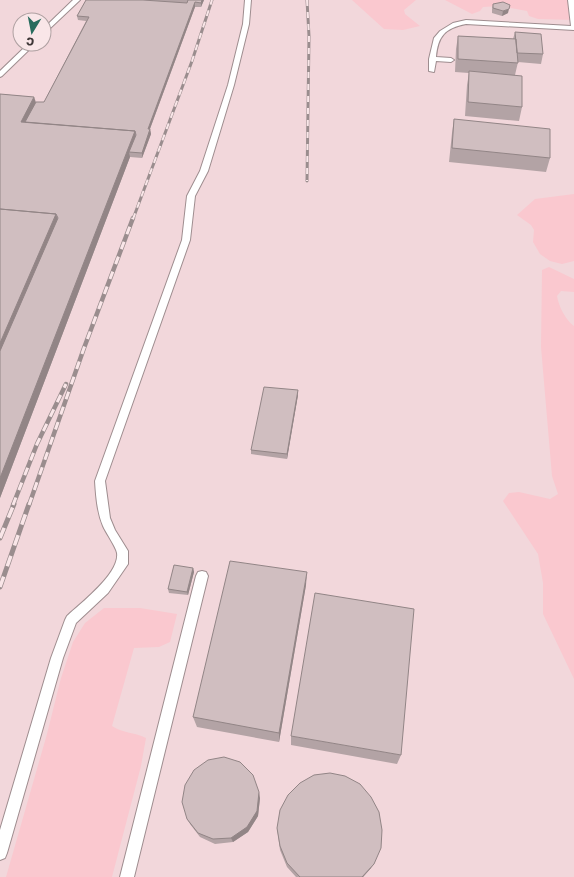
<svg xmlns="http://www.w3.org/2000/svg" width="574" height="877" font-family="'Golos Text',sans-serif">
<rect width="100%" height="100%" fill="#f9e6e8"/>
<!-- built -->
<path fill="#f2d7db" fill-rule="evenodd" d="M0 0H574V877H0ZM20 20H44V44H20Z"/>
<!-- green -->
<path fill="#fac8cf" d="M352 0H416L404 10 405 14 420 26 403 30 384 29Z
M445 0H574V20L538 19 529 16 527 11 499 6 483 7 480 11 472 14Z
M574 194V261L562 264 550 261 540 254 533 242 534 230 531 225 517 215 535 199Z
M549 267 574 279V292L561 291 557 296C559 307 565 319 574 326V679L543 614V583L538 554 503 501 509 493 519 492 550 499 558 494 552 476 541 347 542 270Z
M104 608H140L177 614 170 642 159 647 134 648 112 726C122 733 134 732 146 738L141 766 112 877H6L47 734 61 678 73 642 85 623Z"/>
<g fill="none" stroke-linecap="round" stroke-linejoin="round">
<!-- service casing -->
<g stroke="#9e8d8f" stroke-width="2">
<path id="service" d="M73 0H80L44 34V28Z
M245 0H251L249 24 234 85 208 171 195 196 190 240 105 481 110 518 115 530 128 551V564L108 593 76 623 63 658 7 853 5 858 0 860V830L51 658 65 620 67 616C81 603 120 573 117 553 116 547 106 533 103 526 97 512 96 496 95 481L182 240 187 196 200 171 228 85 243 24Z
M568 0H574V30L466 24C445 28 438 36 436 57L451 58 454 60 451 62 436 61 434 72 429 71V59L434 38 440 31 453 23 466 20 571 26Z
M28 44H35L2 76 0 77V71Z
M202 571 206 572 208 576 134 877H120L196 576 198 572Z"/>
</g>
<!-- service -->
<use href="#service" fill="#fff" fill-rule="evenodd"/>
<!-- rail-far2 casing -->
<g stroke="#9a8d8e" stroke-width="3">
<path id="rail-far2" d="M307 0 309 36 307 181
M133 219 192 61 212 0"/>
</g>
<!-- rail-far1 casing -->
<g stroke="#9a8d8e" stroke-width="4.5">
<path id="rail-far1" d="M13 505 37 444 66 384
M29 505 84 348 133 218"/>
</g>
<!-- rail casing -->
<g stroke="#9a8d8e" stroke-width="5">
<path id="rail" d="M0 538 14 504
M0 587 29 504"/>
</g>
<!-- rail-far2 -->
<use href="#rail-far2" stroke="#f9e6e8" stroke-width="2" stroke-dasharray="6" stroke-linecap="butt"/>
<!-- rail-far1 -->
<use href="#rail-far1" stroke="#f9e6e8" stroke-width="3" stroke-dasharray="8" stroke-linecap="butt"/>
<!-- rail -->
<use href="#rail" stroke="#f9e6e8" stroke-width="3.5" stroke-dasharray="11" stroke-linecap="butt"/>
</g>
<!-- wall -->
<path fill="#b3a3a5" d="M86 0H204L201 7H195L150 129 151 134 142 158 130 157 0 498V94L34 97 36 102H44L86 21 78 20 77 16Z
M493 4 508 13 502 16 492 13V9Z
M515 32 543 54 541 64 518 62 515 75 522 107 519 121 465 116 467 85 469 73 455 72 456 49 458 36 513 39Z
M454 119 550 158 546 172 449 162 452 133Z
M298 395 287 459 251 454V450Z
M193 568 194 572 188 595 169 593 168 589Z
M306 585 279 742 197 727 193 717Z
M291 736 401 755 397 764 291 745Z
M260 798 258 816 248 832 233 842 215 844 200 837 190 824 187 819Z
M277 828 371 868 363 877H296L287 867 280 850Z"/>
<!-- shaded-wall -->
<path fill="#928586" d="M202 0H204L201 7V3Z
M195 2V7L148 134V129Z
M509 9 508 13 502 16 503 11Z
M34 97 37 107 26 127 21 122Z
M150 129 151 134 142 158V153Z
M135 131 136 140 129 152 130 157 0 498V478Z
M56 214 60 228 0 369V343Z
M298 390V395L287 459V454Z
M193 568 194 572 188 595 187 592Z
M307 572 306 585 279 742V733Z
M259 792 260 798 258 816 248 832 233 842 231 838Z
M374 864 371 868 363 877H362Z"/>
<!-- building -->
<path fill="#d0bec0" stroke="#928586" d="M86 0H143L187 3 188 0H202L201 3 195 2 148 129H150L142 153 129 152 136 135 135 131 25 122 36 102H44L89 17 77 16Z
M503 2 510 5 509 9 503 11 493 8V4Z
M515 32 541 34 543 54 517 53Z
M458 36 516 39 518 63 458 59Z
M469 71 522 76V107L468 102Z
M0 94 34 97 21 122 135 131 0 478V351L58 218 56 214 0 209Z
M454 119 550 129V158L452 148Z
M0 209 56 214 0 343Z
M264 387 298 390 287 454 251 450Z
M230 561 307 572 279 733 193 717Z
M174 565 193 568 187 592 168 589Z
M315 593 414 609 401 755 291 736Z
M224 757 240 762 253 775 259 792 257 811 247 827 231 838 213 839 198 833 187 819 182 802 185 785 194 770 208 760Z
M330 773 345 776 360 784 371 797 379 812 382 830 381 848 374 864 362 877H300L287 863 280 846 277 828 280 810 288 795 300 783 314 775Z"/>
<!-- north arrow -->
<g transform="translate(32 32) rotate(190)"><circle r="19" fill="#f9e6e8" stroke="#aea0a1"/>
<path d="M0-3L7 15L0 10L-7 15Z" fill="#286c5e"/>
<text y="-6" font-size="11" font-weight="bold" text-anchor="middle" fill="#3e3737">С</text>
</g>
</svg>
